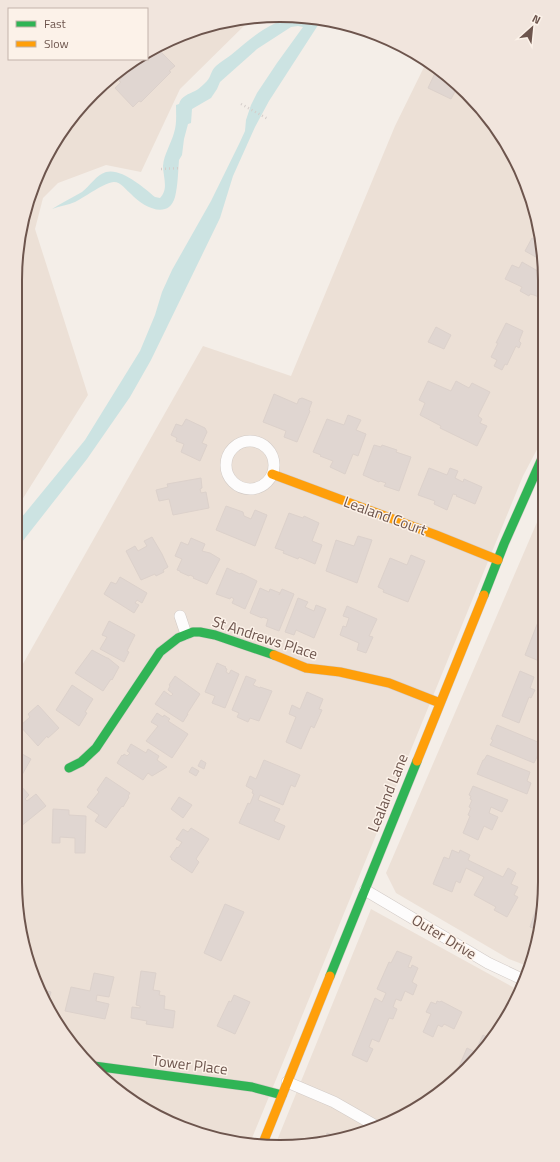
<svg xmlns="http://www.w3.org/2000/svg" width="560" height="1162" font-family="'Titillium Web',sans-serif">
<rect width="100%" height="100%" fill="#f4eee8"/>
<!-- residential -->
<path fill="#ece0d6" d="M252 18 180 89 141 172 106 165 58 183 43 198 35 229 88 395 15 511V280L20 228 35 178 60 133 93 92 133 60 147 59V52L179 35 229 20Z
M427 61 442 70 490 119 525 178 543 245V438L523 476 250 1143 228 1142 178 1127 133 1102 70 1044 29 967 15 882V678L203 346 291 376 395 126Z
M544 506 545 882 540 934 530 967 509 959 396 893 386 873Z
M371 909 520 991 479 1057 441 1092 397 1120 314 1145 276 1143Z"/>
<!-- water -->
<path fill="#cce3e2" d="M298 17 322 19 269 101 255 127 233 176 220 218 151 360 130 397 87 459 15 551V526L17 523 85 440 140 351 155 315 162 292 172 270 211 201 240 142 245 131 246 120 251 105 257 93 277 63 303 27 298 26 291 27 257 49 220 82 217 89 211 98 192 109 191 123 188 124 184 139 182 155 179 160C178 172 178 185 175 197 168 221 142 206 131 194 126 190 121 182 114 182 105 182 85 197 75 202 68 205 60 206 52 209 61 203 72 198 82 192 90 186 96 175 106 172 122 168 144 188 155 197L160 198C169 189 163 177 163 166 164 154 171 144 174 133 177 124 176 115 176 105L179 104C181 96 189 94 195 91 199 89 203 85 207 81 211 77 211 70 216 66 220 62 226 59 231 55 252 38 270 20 298 17Z"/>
<!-- building -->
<path fill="#e0d6d1" stroke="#dcd1cb" d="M156 47 175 66 169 71 171 72 141 102 139 101 133 107 115 88 121 82 119 81 141 59H147V53L149 51 150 53Z
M436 71 442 75 444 72 458 86 451 99 428 88Z
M540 237 543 245V261L525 251 532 238 538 241Z
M522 262 543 274V299L534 295 530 294 529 296 520 291 522 287 505 279 512 265 519 268Z
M506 323 523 331 519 341 521 343 519 348 516 346 507 365 505 364 502 370 494 366 497 360 491 357 498 343H496Z
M436 327 451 335 444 349 428 342Z
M428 381 451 391 456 381 469 388 472 383 490 392 478 416 482 419 480 423 487 426 477 446 440 428 441 426 420 415 425 403 419 400Z
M274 394 297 404 299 399 302 398 312 402 309 410 310 411 297 442 284 437 286 431 263 422Z
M348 415 361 420 356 430 366 434 358 456 353 454 345 474 330 467 333 461 320 456 321 455 313 452 327 419 344 425Z
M186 419 205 428 207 432 202 443 207 445 200 461 181 452 184 444 176 441 177 438 171 435 176 424 182 426Z
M374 445 381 447 382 445 397 450 396 452 411 457 399 491 384 486 386 483 380 481 379 482 363 475Z
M429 468 447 475 450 468 458 471 455 478 463 482 464 479 482 487 475 504 456 496 457 495 453 494 447 510 434 504 435 501 418 495Z
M201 478 202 488 200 489 201 493 206 492 209 508 173 515 169 499 159 501 156 490 168 487 167 484Z
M226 506 243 512 244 516 251 519 255 510 267 515 255 546 216 530Z
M289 513 303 518 304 516 319 523 312 541 322 545 315 564 299 557 298 559 283 553 284 551 275 548Z
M358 536 372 540 357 583 326 571 336 540 354 546Z
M152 537 162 554 168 567 163 570 164 572 156 576 155 574 141 580 126 551 135 546 138 551 147 546 144 541Z
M191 538 205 544 202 551 210 553 220 559 207 584 193 578 194 577 190 575 189 576 180 572V571L177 570 182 559 175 556 181 542 188 545Z
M411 555 425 561 408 602 383 592 384 590 378 587 390 558 407 565Z
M227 568 240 574 241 573 257 581 245 609 232 603 234 599 231 597 230 599 216 594Z
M120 577 147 593 142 603 137 600 135 603 139 605 134 613 104 594 111 582 116 584Z
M260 588 269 592 270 589 280 593 279 595 282 589 294 594 279 631 266 626 268 619 263 617 262 618 250 613Z
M298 598 308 602 305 607 314 611 316 605 326 609 314 638 296 630 294 635 285 632Z
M347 606 377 619 369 636 373 637 366 653 357 650 359 643 340 635 343 626 346 627 349 618 343 616Z
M542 612 544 613V663L525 655Z
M109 621 135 635 127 651 129 652 124 662 100 649 107 637 102 635Z
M92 650 107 658H108L119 667 112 680 111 679 103 691 75 673Z
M217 663 226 667 225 668 227 669 226 672 229 674 231 670 239 674 225 708 212 703 215 696 205 692Z
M520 671 534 677 530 688 535 690 531 698 529 697 519 723 502 716Z
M175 676 200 694 187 714H188L183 722 155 704 164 691 171 696 173 694 168 690 170 686 169 685Z
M246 676 256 680 253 685 260 688V687L272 691 259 721 250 718 248 722 237 717 239 713 232 710Z
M72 685 93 699 85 712 87 713 79 726 56 710Z
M307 692 323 699 319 709 322 710 314 728 311 726 301 749 286 742 296 717 289 714 292 705 300 709Z
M38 705 59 728 48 738 47 736 38 746 20 726 30 717 28 714Z
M157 713 163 717 164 715 170 719 168 721 188 734 172 758 146 741 158 726 151 722Z
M497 725 545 745V751L542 757 538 755 534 763 490 745 493 740 491 739Z
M131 744 146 753 148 749 159 756 157 760 167 767 152 776 148 773 143 780 117 763 122 755 123 756 124 754 127 756 130 753 127 751Z
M15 750 31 759 18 782H15Z
M487 755 530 772 527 781 531 783 527 794 477 774 483 760H484Z
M201 760 206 763 204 769 198 766Z
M264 760 300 775 295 787 291 785 283 805 260 795 258 800 280 809 274 821 285 826 279 840 239 823 248 803 250 804 254 794 252 793 253 790 246 786 250 776 256 779Z
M192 767 199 771 196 776 189 772Z
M106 777 130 793 128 796 129 797 123 807 122 806 106 828 95 821 99 815 87 807 99 792 97 790Z
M21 786 29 795 25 799 27 801 36 794 46 806 15 831V790Z
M473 786 508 800 502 812 491 807 489 813 498 817 492 830 484 826 478 840 463 833 470 816 468 815 471 808 469 807 472 800 470 799 471 796 469 795Z
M179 797 192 805 183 818 171 809Z
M53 809 69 810V815L86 816 85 853H75V838L60 837V843H52Z
M191 828 209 839 196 859 199 862 192 873 171 859 172 858 170 857 177 847 178 848 182 842 176 839 183 829 188 832Z
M452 850 459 853 460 850 470 855 468 860 503 877 508 868 516 873 511 884 518 887 514 895 518 897 507 917 494 910 496 907 474 895 484 877 466 868 460 883 456 881 452 892 433 884 444 857 449 859Z
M544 894 540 933 535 931 536 929 530 927 539 900 542 901Z
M225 904 244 912 221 961 204 953Z
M397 951 412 957 408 967 411 968 412 965 418 968 412 982 417 985 413 995 405 991 401 1001 396 999 393 1007 397 1009 393 1019 389 1018 379 1042 372 1039 369 1047 373 1049 367 1062 352 1055 375 998 382 1002 386 993 377 989 389 962 391 963Z
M141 971 156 973 153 990 160 991 159 995 165 996 164 1009 175 1011 173 1028 146 1024 147 1021 131 1018 132 1007 140 1008V1006L136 1005Z
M94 973 114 977 109 997 97 995 96 1001 109 1004 105 1019 65 1011 71 987 90 991Z
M40 989 51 992 48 1003Z
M234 995 250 1002 235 1034 217 1026 229 1001 231 1002Z
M437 1001 440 1002 441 1001 462 1012 454 1029 444 1024 442 1027 438 1025 433 1037 423 1032 431 1014 426 1012 431 1002 436 1004Z
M483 1035 491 1039 479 1057 452 1083 467 1048 475 1052Z
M327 1133 338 1137 324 1142Z"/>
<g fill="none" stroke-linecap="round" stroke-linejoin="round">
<!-- street casing -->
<g stroke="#d2cbc7" stroke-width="12">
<path id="street" d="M226 465a24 24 0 1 1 48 0a24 24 0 1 1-48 0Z
M180 616 186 634
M365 890 488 963 526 981
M287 1082 334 1102 376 1126"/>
</g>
<!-- fast casing -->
<g stroke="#d2cac5" stroke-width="10">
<path id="fast" d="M484 595 504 544 543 456
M69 768 81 762 96 748 160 652 178 638 193 632H200L215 635 274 655
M330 976 417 761
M94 1066 252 1087 282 1095"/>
</g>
<!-- slow casing -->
<g stroke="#d2cac5" stroke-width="10">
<path id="slow" d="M272 474 436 535 498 560
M274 655 306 668 340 672 389 683 440 703
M417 761 484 595
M263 1143 330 976"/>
</g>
<!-- path -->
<path stroke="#d4cdca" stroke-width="2.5" stroke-dasharray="1 3" stroke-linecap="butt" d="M241 104 268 119
M161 169 181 168"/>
<!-- street -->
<use href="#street" stroke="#fdfcfc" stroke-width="11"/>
<!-- fast -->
<use href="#fast" stroke="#30b455" stroke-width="9"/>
<!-- slow -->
<use href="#slow" stroke="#ff9f0a" stroke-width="9"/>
</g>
<g text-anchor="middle" stroke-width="3" stroke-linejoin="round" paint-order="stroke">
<!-- street labels -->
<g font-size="15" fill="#6d554d" stroke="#fcf2e9">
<text transform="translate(385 516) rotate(20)" y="5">Lealand Court</text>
<text transform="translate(265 638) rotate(18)" y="5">St Andrews Place</text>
<text transform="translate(388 793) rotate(-68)" y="5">Lealand Lane</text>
<text transform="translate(444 937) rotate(31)" y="5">Outer Drive</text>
<text transform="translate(190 1065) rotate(7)" y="5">Tower Place</text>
</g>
</g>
<!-- crop -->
<path d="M0 0H560V1162H0ZM280 22H280A258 258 0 0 1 538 280V882A258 258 0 0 1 280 1140H280A258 258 0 0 1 22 882V280A258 258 0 0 1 280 22Z" fill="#f1e5dd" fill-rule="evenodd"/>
<path fill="none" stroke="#6d554d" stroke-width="2" d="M280 22H280A258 258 0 0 1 538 280V882A258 258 0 0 1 280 1140H280A258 258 0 0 1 22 882V280A258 258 0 0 1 280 22Z"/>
<!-- legend -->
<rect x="8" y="8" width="140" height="52" fill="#fcf2e9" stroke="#c3b3ab"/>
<rect x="16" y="21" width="20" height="6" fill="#30b455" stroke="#c3b3ab"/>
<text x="44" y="28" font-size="12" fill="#6d554d">Fast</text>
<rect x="16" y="41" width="20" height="6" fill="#ff9f0a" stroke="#c3b3ab"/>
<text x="44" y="48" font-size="12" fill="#6d554d">Slow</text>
<!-- north arrow -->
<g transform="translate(532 28) rotate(27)" stroke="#fcf2e9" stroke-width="3" paint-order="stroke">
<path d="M0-3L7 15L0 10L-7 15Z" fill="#6d554d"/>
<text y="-6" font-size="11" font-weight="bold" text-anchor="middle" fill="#6d554d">N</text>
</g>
</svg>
